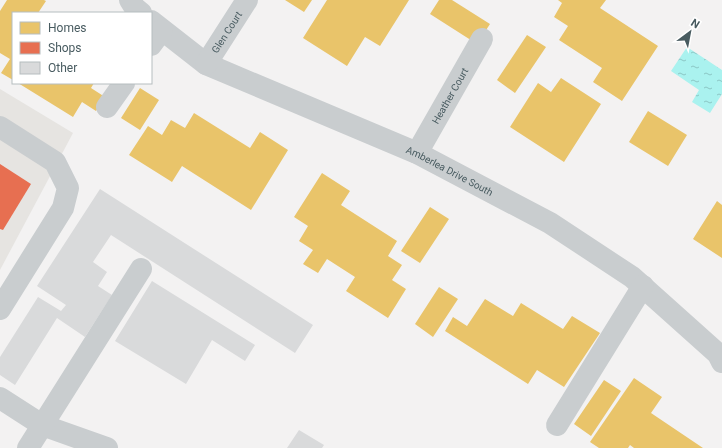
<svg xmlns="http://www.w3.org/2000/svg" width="722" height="448" font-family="Roboto,sans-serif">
<defs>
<pattern id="water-ripples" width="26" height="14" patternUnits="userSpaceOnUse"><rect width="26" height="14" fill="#aaf2ef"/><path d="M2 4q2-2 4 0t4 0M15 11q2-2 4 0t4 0" fill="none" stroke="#8cc7c5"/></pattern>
</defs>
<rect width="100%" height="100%" fill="#f3f2f2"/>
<!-- commercial -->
<path fill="#e6e4e1" d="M0 89 73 133 0 270Z"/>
<!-- water -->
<path fill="url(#water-ripples)" d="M687 47 722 70V94L710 113 692 102 699 90 671 71Z"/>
<!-- homes -->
<path fill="#e9c46a" d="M7 0H44L46 1 38 13H13V80L1 73 10 59 0 53V11Z
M285 0H312L304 12Z
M327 0H409L380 46 365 37 347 66 303 38Z
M439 0H452L490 24 477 44 430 14Z
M558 0H606L600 8 658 46 622 101 593 82 602 68 559 40 568 26 554 17 562 3Z
M527 35 546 47 515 93 497 80Z
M561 78 601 104 564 162 510 127 538 83 551 92Z
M18 83H94L91 88 105 97 96 111 82 102 73 117Z
M140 88 159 100 140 130 121 118Z
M648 111 687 135 668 166 629 142Z
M194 113 250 148 260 132 288 150 251 210 182 166 172 182 129 155 148 126 162 135 171 120 185 128Z
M322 173 350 191 341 205 397 241 388 256 402 265 392 280 406 289 388 318 346 291 355 277 327 259 318 273 303 264 313 250 299 241 308 226 294 217Z
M717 201 722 205V258L693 239Z
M430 207 449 219 420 263 401 251Z
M439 287 458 299 433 337 415 324Z
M485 299 513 316 521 303 563 329 572 316 600 333 564 387 537 370 528 384 445 331 453 317 467 326Z
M634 378 662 397 651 413 703 448H634L630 445 628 448H599L590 442Z
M604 380 621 391 591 436 574 424Z"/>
<!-- shops -->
<path fill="#e76f51" d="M0 164 31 184 3 230 0 229Z"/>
<!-- building -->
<path fill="#d9dadb" d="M100 189 313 325 295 353 111 235 93 262 107 272 98 286 112 295 85 337 57 318 15 385 0 375V357L38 297 61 311 66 305 37 286Z
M152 281 255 345 245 361 212 340 186 384 115 341Z
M299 430 324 445 322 448H287Z"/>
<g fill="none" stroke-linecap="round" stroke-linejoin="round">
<!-- minor -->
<g stroke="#c9cdcf" stroke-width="22">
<path d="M130 0 135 8 141 13"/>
<path id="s1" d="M151 21 206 64 417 153 550 223 632 277 718 354 722 362"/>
<path d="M151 45 162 30"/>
<path id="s2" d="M206 64 247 0"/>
<path d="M107 107 124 83"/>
<path d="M0 127 55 162 68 188 63 208 0 309"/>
<path id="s3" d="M417 153 482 39"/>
<path d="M0 398 42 425 107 448"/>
<path d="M557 425 643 286"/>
<path d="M28 448 141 269"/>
</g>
</g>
<g text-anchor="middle" stroke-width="4" stroke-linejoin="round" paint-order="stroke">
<!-- street labels -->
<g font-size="10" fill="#485b60" stroke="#fff">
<text dy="4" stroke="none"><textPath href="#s2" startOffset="38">Glen Court</textPath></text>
<text dy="4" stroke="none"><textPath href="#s3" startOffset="66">Heather Court</textPath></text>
<text dy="4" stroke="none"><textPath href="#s1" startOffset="336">Amberlea Drive South</textPath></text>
</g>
</g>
<!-- legend -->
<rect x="12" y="12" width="140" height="72" fill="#ffffff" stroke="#b6bdbf"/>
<rect x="20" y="22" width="20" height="12" fill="#e9c46a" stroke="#b6bdbf"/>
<text x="48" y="32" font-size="12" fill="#485b60">Homes</text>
<rect x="20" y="42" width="20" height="12" fill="#e76f51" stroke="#b6bdbf"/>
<text x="48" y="52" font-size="12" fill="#485b60">Shops</text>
<rect x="20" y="62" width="20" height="12" fill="#d9dadb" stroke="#b6bdbf"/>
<text x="48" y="72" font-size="12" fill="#485b60">Other</text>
<!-- north arrow -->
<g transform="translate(690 32) rotate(32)" stroke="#ffffff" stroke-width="3" paint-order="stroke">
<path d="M0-3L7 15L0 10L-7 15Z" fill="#485b60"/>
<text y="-6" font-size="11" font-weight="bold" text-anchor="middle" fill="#485b60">N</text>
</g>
</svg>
